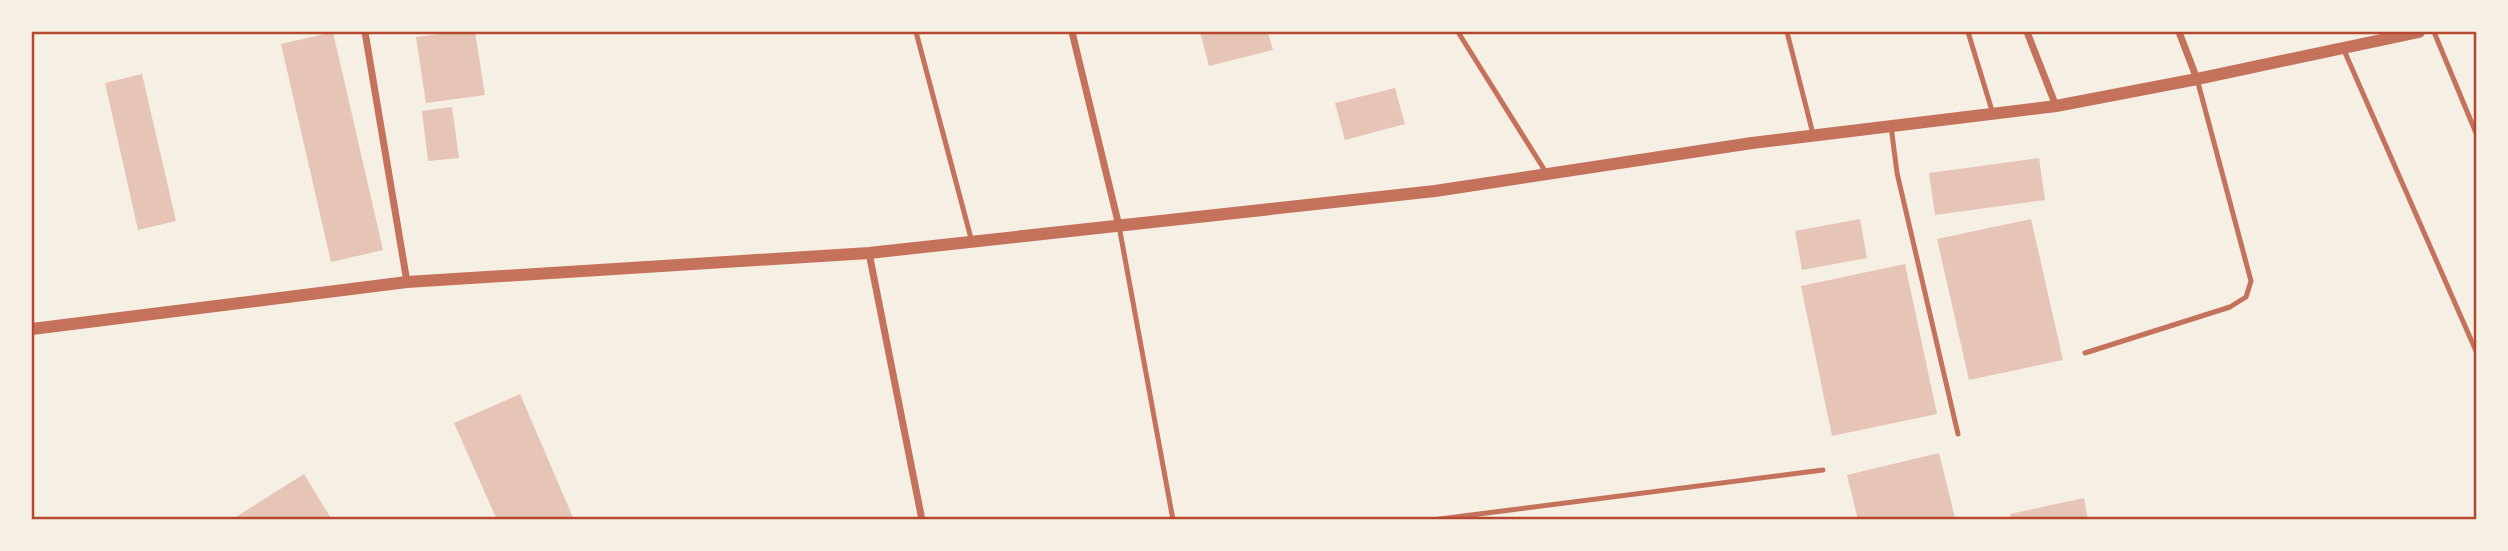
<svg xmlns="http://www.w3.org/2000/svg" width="2508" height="551" font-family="'Golos Text',sans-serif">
<rect width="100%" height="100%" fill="#f6efe4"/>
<!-- building -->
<path fill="#e6c5b7" d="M333 32 383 250 331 262 281 44Z
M456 32H475L485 95 426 103 416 37Z
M1200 32H1268L1273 50 1209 66Z
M142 74 176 221 138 230 105 83Z
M1395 88 1405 124 1345 140 1335 103Z
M452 107 459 158 428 161 422 111Z
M2039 158 2045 200 1935 215 1929 173Z
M1860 219 1867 258 1802 270 1795 231Z
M2031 219 2063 360 1969 380 1937 239Z
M1905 264 1937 414 1832 436 1801 286Z
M520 394 574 520H497L454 423Z
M1939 453 1955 518 1858 520 1847 475Z
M304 474 332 520H231Z
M2084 498 2088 520H2011L2010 514Z"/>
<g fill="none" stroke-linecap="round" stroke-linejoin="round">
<!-- service -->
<path stroke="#c5725c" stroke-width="5" d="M916 32 972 242
M1458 32 1547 174
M1787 32 1813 134
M1968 32 1993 114
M2434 32 2476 133
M2343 48 2476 351
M1891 126 1897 173 1958 434
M1119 226 1173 520
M2085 353 2230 307 2246 297 2251 281 2197 79
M1432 520 1823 470"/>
<!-- minor -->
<path stroke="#c5725c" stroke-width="7" d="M365 32 407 282
M1072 32 1119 226
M2027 32 2056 106
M2179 32 2197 79
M869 253 922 520"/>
<!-- tertiary -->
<path stroke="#c5725c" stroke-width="12" d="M32 329 407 282 869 253 1435 191 1752 143 2056 106 2197 79 2419 32"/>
</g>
<!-- border -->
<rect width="2508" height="551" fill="none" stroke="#f6efe4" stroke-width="66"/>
<rect x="33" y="33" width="2442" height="485" fill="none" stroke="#b5482f" stroke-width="2.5"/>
</svg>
